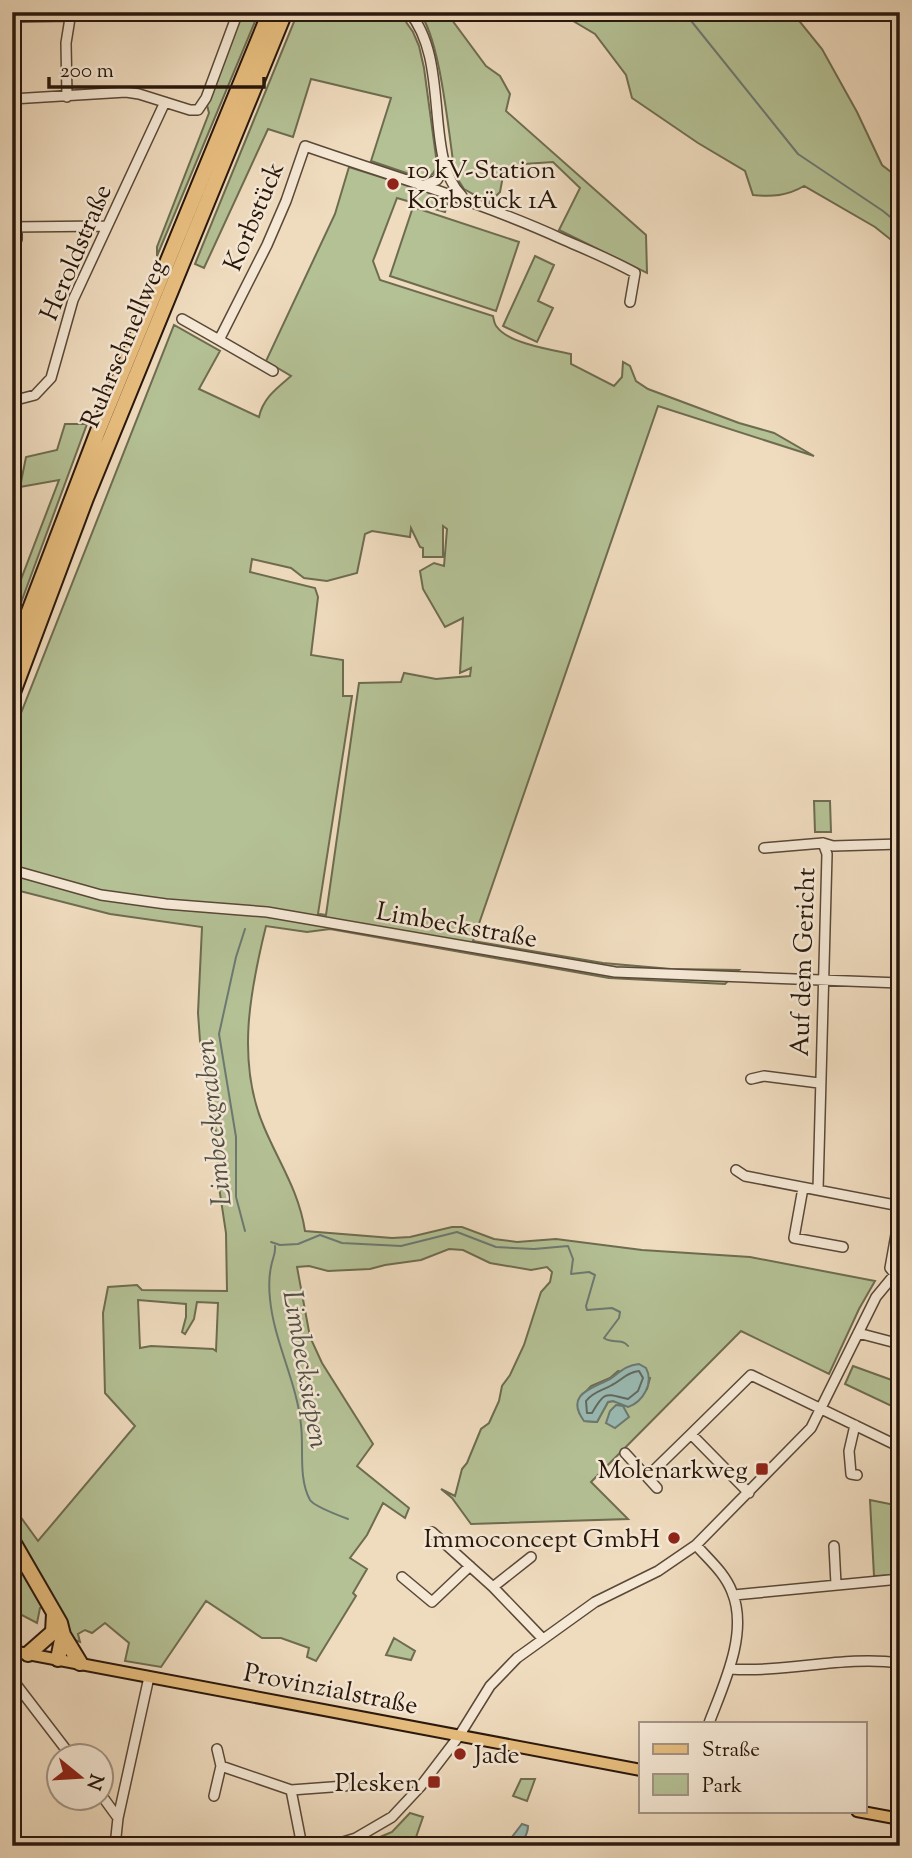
<svg xmlns="http://www.w3.org/2000/svg" width="912" height="1858" font-family="'Sorts Mill Goudy',serif">
<rect width="100%" height="100%" fill="#efdbbe"/>
<filter id="stains"><feTurbulence type="fractalNoise" baseFrequency=".00286" numOctaves="4"/><feColorMatrix values="0 0 0 0 .2 0 0 0 0 .09 0 0 0 0 .02 0 0 0 .5 -.17"/></filter>
<radialGradient id="worn" r=".72"><stop offset=".6" stop-color="#630" stop-opacity="0"/><stop offset="1" stop-color="#630" stop-opacity=".3"/></radialGradient>
<!-- green -->
<path fill="#b4c195" stroke="#6e6c50" stroke-width="2" fill-rule="evenodd" d="M242 12H259L157 256V247L209 113 207 105Z
M298 12H399L413 32 419 46 424 68 437 164C435 173 432 176 424 179L371 161 391 98 311 79 293 137 268 129 204 268 195 264Z
M419 12H457L452 20 486 66 500 76 510 94 506 111 646 235 647 273 559 230 580 188 553 162 524 164 503 176 500 192 489 203 464 189 455 175C449 138 441 39 419 12Z
M558 12H792L822 49 857 112 882 165 900 179V247L875 227 804 186C787 196 772 197 753 195L745 171 698 143 632 98 626 75 595 34Z
M349 167 450 199 445 212 397 198 373 261 380 280 493 316C494 320 494 324 497 327 508 343 552 350 571 354V364L614 386 622 377 623 362 630 366 636 381 648 389 739 423 774 433 814 456 658 406 473 941 603 963 671 969 739 970 725 984 609 978 330 929 307 932 266 926C250 991 236 1062 264 1127 279 1163 299 1191 305 1231L392 1238 410 1237 452 1227H462L494 1239 517 1242 556 1239 642 1250 750 1257 875 1281 859 1309 829 1374 741 1331 591 1482 628 1519 471 1524 452 1498 441 1489 455 1496 462 1469 467 1463 481 1429 489 1423 499 1401 502 1386 510 1375 524 1345 541 1292 550 1282 552 1272 547 1267 531 1270 490 1263 463 1250 449 1249 421 1260 385 1265 370 1269 328 1271 309 1266 297 1267 310 1337 322 1363 373 1444 357 1466 409 1508 405 1518 383 1503 367 1535 350 1558 367 1569 353 1593 356 1596 316 1661 307 1657 309 1648 281 1638H262L206 1601 161 1667 125 1661 129 1643 105 1623 92 1633 85 1630 78 1634 80 1642 72 1639 57 1603 40 1608 37 1623 12 1610V1572L17 1568 12 1560V1505L38 1541 135 1426 105 1393 103 1313 108 1287 137 1285 142 1290 227 1291 226 1233 219 1187 216 1132 200 1041 198 1013 202 927 110 914 12 889V736L174 325 220 351 199 389 259 417C263 398 277 388 291 376L266 361 335 214ZM443 526 447 529 444 566 434 563 420 571 423 589 445 627 463 618 460 673 471 668 470 676 436 679 404 673 401 682 359 683 326 915 320 914 316 918 318 914 352 696H343V660L311 655 318 597 315 588 250 572 252 559 291 568 304 578 327 581 357 573 365 534 372 531 410 537 411 528 420 547 423 548V557H443ZM138 1300 186 1304V1317L182 1332 185 1334 194 1319 197 1302 218 1303 216 1351 213 1349 151 1346 140 1348ZM618 1371 650 1378 647 1389 621 1403 613 1401 608 1402 597 1422 585 1421 579 1412 580 1398 591 1386 610 1378Z
M413 207 519 242 496 311 390 276Z
M535 256 554 265 538 301 553 308 537 342 503 326Z
M65 424H87L12 627V603L59 480 20 487 26 457 57 450Z
M830 801 831 832H815L814 801Z
M853 1366 900 1383V1410L845 1384Z
M870 1500 900 1506V1575L874 1576Z
M394 1638 415 1651 411 1660 386 1655Z
M521 1779H535L527 1801 513 1796Z
M12 1795 22 1846H12Z
M410 1813 423 1817 415 1840 404 1846H389L385 1837 380 1840V1837L392 1832Z"/>
<!-- water -->
<path fill="#9abbb5" stroke="#6c7971" stroke-width="2" d="M639 1364 646 1368C654 1383 643 1402 628 1407L613 1401 608 1402 597 1422 584 1421C564 1394 593 1388 610 1379 620 1372 626 1365 639 1364Z
M616 1405 623 1406 629 1417 615 1428 606 1423 610 1411Z
M522 1824 528 1826C528 1832 523 1844 518 1845L514 1844 512 1837Z"/>
<g fill="none" stroke-linecap="round" stroke-linejoin="round">
<!-- shore -->
<path stroke="#616960" stroke-width="2" d="M639 1371 643 1378 638 1391 628 1399C606 1394 605 1390 592 1413H587L586 1401C594 1391 602 1391 612 1385 622 1380 627 1372 639 1371Z"/>
<!-- stream -->
<path stroke="#6c7971" stroke-width="2" d="M684 12 798 154 883 211 900 225
M896 224 900 232
M245 929 236 957 219 1034 236 1137V1197L245 1231
M271 1242 280 1245 298 1244 320 1235 342 1243 401 1246 457 1232 496 1247 534 1249 568 1246 573 1259 571 1274 589 1272 595 1275 586 1306 587 1310 612 1308 620 1312 619 1318 604 1338C611 1344 622 1338 628 1346
M275 1246C276 1254 272 1259 271 1267 269 1276 269 1289 270 1299 274 1342 297 1382 301 1425 304 1448 298 1478 310 1500 314 1506 340 1516 348 1519"/>
<!-- minor casing -->
<g stroke="#5a4838" stroke-width="12">
<path id="minor" d="M409 12C451 61 423 158 462 196
M12 17 71 16
M67 97 66 43 71 12
M12 99 126 92 139 94 190 110H198L206 98 238 12
M425 185 437 180 445 168
M12 227 107 226
M12 253 17 239V227
M182 319 219 340
M273 371 219 340 267 245 286 201 305 146C391 176 479 201 562 239 587 250 612 260 635 273L630 302
M12 401 35 395 51 378 73 300 165 102
M764 848 823 843 833 846 900 844
M12 870 101 895 166 904 267 912 615 972 900 983
M751 1079 764 1076 819 1083
M736 1170 745 1176 900 1206
M803 1188 794 1238 843 1247
M818 1190 827 854 823 843
M894 1273 890 1268 900 1212
M858 1333 900 1344
M855 1425 849 1451 851 1474 857 1475
M625 1453 647 1477 691 1434
M647 1477 657 1488
M749 1493 691 1434 751 1375 900 1447
M899 1501 900 1497
M432 1532 493 1587 543 1639
M696 1545C709 1560 725 1573 732 1592 749 1633 723 1686 709 1723
M834 1546 836 1584
M402 1577 432 1602 470 1566
M493 1587 531 1557
M734 1595 900 1579
M730 1669C787 1673 844 1655 900 1663
M12 1679 71 1756
M217 1749 221 1766
M291 1790 345 1786
M102 1796 118 1818
M214 1796 221 1766 291 1790 302 1846
M115 1846 118 1818 149 1677
M330 1846 356 1838 392 1817 420 1787 459 1736 490 1686 517 1658 595 1602 658 1571 696 1545 811 1428 876 1297 900 1268"/>
</g>
<!-- major casing -->
<g stroke="#28170c" stroke-width="14">
<path id="major" d="M12 1651 641 1770
M857 1811 900 1819"/>
</g>
<!-- highway casing -->
<g stroke="#28170c" stroke-width="18">
<path id="highway" d="M12 656 98 431 270 12
M12 695 86 498 285 12
M12 1540 60 1623 63 1635 58 1659
M63 1635 80 1663
M28 1654 53 1632 54 1614"/>
</g>
<!-- minor -->
<use href="#minor" stroke="#f5e8d5" stroke-width="9"/>
<!-- major -->
<use href="#major" stroke="#e8be7f" stroke-width="10"/>
<!-- highway -->
<use href="#highway" stroke="#e8be7f" stroke-width="14"/>
</g>
<!-- markers -->
<g fill="#8f2418" stroke="#f5e8d5" stroke-width="2.5">
<circle cx="393" cy="184" r="7"/>
<rect x="755" y="1462" width="14" height="14" rx="3.5"/>
<circle cx="674" cy="1538" r="7"/>
<circle cx="460" cy="1754" r="7"/>
<rect x="427" y="1775" width="14" height="14" rx="3.5"/>
</g>
<g text-anchor="middle" stroke-width="5" stroke-linejoin="round" paint-order="stroke">
<!-- poi labels -->
<g font-size="26" fill="#28170c" stroke="#f5e8d5" text-anchor="end">
<text x="407" y="178" text-anchor="start">10 kV-Station<tspan x="407" dy="30">Korbstück 1A</tspan></text>
<text x="748" y="1478">Molenarkweg</text>
<text x="660" y="1547">Immoconcept GmbH</text>
<text x="474" y="1763" text-anchor="start">Jade</text>
<text x="420" y="1791">Plesken</text>
</g>
<!-- street labels -->
<g font-size="26" fill="#28170c" stroke="#f5e8d5">
<text transform="translate(253 216) rotate(-67)" y="9">Korbstück</text>
<text transform="translate(75 252) rotate(-67)" y="9">Heroldstraße</text>
<text transform="translate(123 343) rotate(-67)" y="9">Ruhrschnellweg</text>
<text transform="translate(457 924) rotate(10)" y="9">Limbeckstraße</text>
<text transform="translate(802 962) rotate(-88)" y="9">Auf dem Gericht</text>
<text transform="translate(331 1688) rotate(11)" y="9">Provinzialstraße</text>
</g>
<!-- water labels -->
<g font-size="28" font-style="italic" fill="#505047" stroke="#f5e8d5">
<text transform="translate(212 1123) rotate(-96)" y="10">Limbeckgraben</text>
<text transform="translate(307 1369) rotate(80)" y="10">Limbecksiepen</text>
</g>
</g>
<!-- margin -->
<rect width="912" height="1858" fill="none" stroke="#efdbbe" stroke-width="42"/>
<rect x="14" y="14" width="884" height="1830" fill="none" stroke="#28170c" stroke-width="3.5"/>
<rect x="21" y="21" width="870" height="1816" fill="none" stroke="#28170c" stroke-width="2"/>
<!-- legend -->
<rect x="639" y="1722" width="228" height="91" fill="#f5e8d5" stroke="#a39485" stroke-width="2"/>
<rect x="653" y="1744" width="35" height="10" fill="#e8be7f" stroke="#a39485" stroke-width="2"/>
<text x="702" y="1756" font-size="21" fill="#28170c">Straße</text>
<rect x="653" y="1774" width="35" height="21" fill="#b4c195" stroke="#a39485" stroke-width="2"/>
<text x="702" y="1792" font-size="21" fill="#28170c">Park</text>
<!-- north arrow -->
<g transform="translate(80 1777) rotate(108)"><circle r="33" fill="#f5e8d5" stroke="#a39485" stroke-width="2"/>
<path d="M0-5L12 26L0 18L-12 26Z" fill="#8f2418"/>
<text y="-10" font-size="19" font-weight="bold" text-anchor="middle" fill="#28170c">N</text>
</g>
<!-- scale -->
<path d="M49 77v10h215v-10" fill="none" stroke="#28170c" stroke-width="3.5"/>
<text x="60" y="77" font-size="21" fill="#28170c" stroke="#f5e8d5" stroke-width="5" paint-order="stroke">200 m</text>
<rect width="100%" height="100%" filter="url(#stains)"/>
<rect width="100%" height="100%" fill="url(#worn)"/>
</svg>
